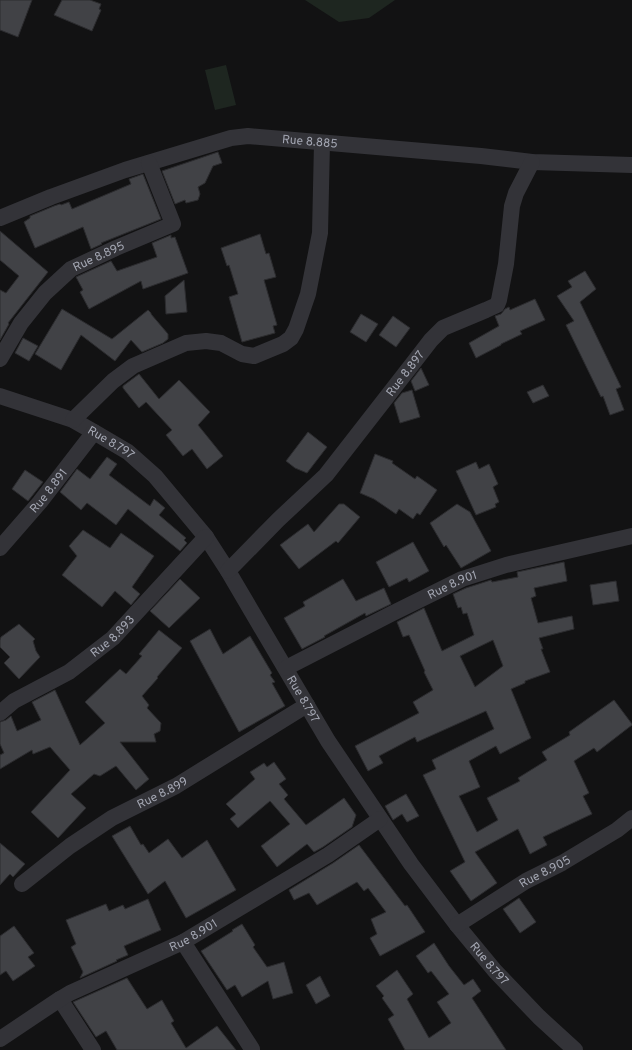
<svg xmlns="http://www.w3.org/2000/svg" width="632" height="1050" font-family="Overpass,sans-serif">
<rect width="100%" height="100%" fill="#121213"/>
<!-- green -->
<path fill="#1e2620" d="M305 0H395L369 18 339 22Z
M226 65 236 105 215 110 205 70Z"/>
<!-- building -->
<path fill="#414246" stroke="#2c2c2f" fill-rule="evenodd" d="M0 0H32L18 37 0 30Z
M62 0H90L101 4 99 9 101 10 92 31 54 15Z
M218 152 222 163 213 166 205 183 198 187 200 194 198 200 186 203 185 200 175 204 162 171Z
M143 174 161 219 101 243 102 244 91 249 83 227 35 248 24 222 30 218V216L54 206 60 204 61 205 69 202 72 209 131 184 129 179Z
M0 231 48 272 8 323 9 324 0 340V290L6 293 19 276 0 260Z
M260 234 266 254 269 253 276 277 264 280 277 325 273 326 275 333 242 342 229 297 238 294 229 265 227 266 221 248Z
M171 235V238L175 237 188 273 143 289 141 281 89 309 80 292 83 290 76 277 111 261 117 271 157 257 152 243Z
M585 271 596 289 580 302 621 387 616 389 624 410 610 415 603 396 601 397 566 325 574 321 557 296 572 287 568 281Z
M184 280 187 312 166 314 165 296Z
M535 299 545 320 520 331 522 334 501 344V345L476 358 469 343 499 326 495 316 501 314 505 309 509 307 510 310Z
M62 309 112 339 148 310 151 313V314L168 334V339L163 343 142 352 131 340 115 361 81 335 61 370 35 354Z
M361 314 378 324 366 342 350 332Z
M393 316 410 328 396 347 379 335Z
M23 338 38 346 29 361 15 353Z
M421 368 429 385 415 391 411 381Z
M139 374 159 399 179 380 210 412 198 425 223 456 207 469 192 449 183 456 166 435 172 430 146 402 139 408 123 388V386Z
M543 385 549 396 533 403 527 392Z
M412 390 420 417 400 423 394 403 402 393Z
M308 432 327 447 307 473 295 468 286 461Z
M375 454 393 461 392 463 415 479 417 476 437 490 420 515 417 513 413 519 399 509 396 514 374 499 360 493Z
M107 457 117 464 109 475 150 506 154 499 165 508 159 515 186 538 184 540 187 543 180 551 128 509 116 525 87 503 81 510 60 492 77 469 90 479Z
M476 462 479 469 489 464 498 484 493 487 499 502 495 504 496 507 476 515 456 471Z
M25 470 43 482 28 501 12 489Z
M339 504H344L360 517 338 543 336 541 299 569 280 545 308 524 314 532Z
M457 504 470 512 491 551 461 568 446 545 444 547 430 523Z
M83 530 110 548 121 533 154 556 132 587 140 594 131 605 115 591 102 607 62 575 77 556 69 546Z
M413 542 429 571 409 582 407 578 389 587 376 562Z
M564 562 567 581 534 588 536 596 531 598 538 623 572 616 574 629 539 638 543 649H541L550 672 525 681V683L511 689 531 738 500 754 496 746 469 761 480 787 459 796 477 832 498 820 487 798 520 781 518 778 547 760 542 752 570 735 569 732 614 700 632 724V725L597 752 594 748 574 761 589 793 583 796 592 814 543 837 547 845 530 854 518 829 475 852 497 883 471 901 450 871 465 862 423 775 436 769 432 760 494 729 486 711 417 742 415 737 379 756 383 763 368 771 355 746 419 713 413 702 433 690 424 672 425 671 409 635 403 637 397 622 424 608 442 651 474 635 467 613 463 614 461 607 458 608 453 594 466 588 491 580 492 582 518 577 517 572ZM493 640 503 666 475 687 460 656Z
M180 579 200 598 169 628 150 611Z
M343 579 356 601 384 588 391 604 366 616 365 613 324 636 325 637 302 649 284 618 305 606 303 602Z
M616 581 619 601 593 605 590 585Z
M19 624 35 639 33 641 36 651 40 657 19 679 4 663 10 657 0 647V640L1 637Z
M210 629 223 654 250 636 272 673 270 675 275 682 272 683 285 706 239 732 190 641Z
M159 630 182 648 157 677 158 678 142 696 149 705 147 708 161 723 160 731 154 734 156 742H120L149 779 136 790 116 766 100 776 94 774 71 794 86 808 58 838 31 812 70 770 50 747 33 754 32 750 0 769V755L4 753 0 744V722L6 720 11 716 17 731 41 720 32 702 55 690 80 745 105 723 85 702 120 669 126 674 142 656 139 654Z
M274 762 286 779 279 784 288 795 284 799 306 825 344 798 356 815 352 827 323 847 314 852 307 844 277 867 261 846 290 824 270 801 238 828 230 819 236 814 226 804 255 779 250 772 264 763 267 767Z
M406 794 419 816 407 822 402 814 393 820 385 806Z
M130 826 141 845 143 844 149 853 168 839 182 858 207 840 236 890 186 918 165 881 148 894 112 836Z
M0 843 25 864 13 877 10 874 0 885Z
M359 845 405 906 407 905 425 932 380 956 370 938 377 934 371 919 386 912 368 888 364 891 357 882 317 905 309 893 294 900 289 890 333 863Z
M519 898 536 922 520 933 503 909Z
M148 899 161 930 124 946 128 955 116 960 117 961 80 978 83 972 71 947 76 944 66 920 106 904 109 911 123 905 125 909Z
M242 924 255 945 253 947 267 967 284 962 293 993 273 999 268 981 242 997 235 985 227 990 201 951 233 931 232 930Z
M14 926 34 953 28 957 35 966 13 981 6 971 0 975V936Z
M434 943 449 966 464 985 473 979 481 991 472 998 506 1050H405L388 1019 394 1015 382 998 384 996 376 986 397 970 413 994 407 999 429 1038 451 1023 437 1002 449 994 431 971 428 973 416 956Z
M320 976 330 996 316 1004 306 985Z
M127 978 147 1009 162 1000 174 1021 171 1023 186 1048 217 1026 236 1050H117L106 1031 96 1037 73 1002Z"/>
<g fill="none" stroke-linecap="round" stroke-linejoin="round">
<!-- minor -->
<g stroke="#333338" stroke-width="16">
<path id="s1" d="M0 218 51 197 125 170 231 138 248 136 481 156 532 162 632 165"/>
<path id="s2" d="M0 359 21 323 45 293 71 269 116 248 173 224 149 163"/>
<path id="s3" d="M0 396 73 420 94 432 128 452 155 476 206 537 228 571 328 741 411 864 457 925 495 971 539 1017 575 1050"/>
<path d="M73 420 113 381 133 366 186 343 206 341 221 343 242 354 254 356 283 344 291 338 296 329 308 294 320 233 322 143"/>
<path id="s4" d="M0 548 40 502 94 432"/>
<path id="s5" d="M228 571 278 520 326 475 414 362 431 340 443 328 486 310 497 305 499 300 506 264 512 206 516 193 532 162"/>
<path id="s6" d="M286 668 391 614 462 579 506 565 632 536"/>
<path id="s7" d="M0 713 14 701 69 672 113 638 206 537"/>
<path id="s8" d="M22 884 70 846 112 818 176 786 307 705"/>
<path id="s9" d="M457 925 526 881 562 863 617 830 632 818"/>
<path d="M183 942 252 1049"/>
<path d="M60 999 93 1050"/>
<path id="s10" d="M0 1039 60 999 70 993 183 942 328 855 380 819"/>
</g>
</g>
<g text-anchor="middle" stroke-width="4" stroke-linejoin="round" paint-order="stroke">
<!-- street labels -->
<g font-size="12" fill="#a4a7b3" stroke="#0d0d0e">
<text dy="4" stroke="none"><textPath href="#s1" startOffset="324">Rue 8.885</textPath></text>
<text dy="4" stroke="none"><textPath href="#s2" startOffset="146">Rue 8.895</textPath></text>
<text dy="4" stroke="none"><textPath href="#s5" startOffset="266">Rue 8.897</textPath></text>
<text dy="4" stroke="none"><textPath href="#s3" startOffset="121">Rue 8.797</textPath></text>
<text dy="4" stroke="none"><textPath href="#s4" startOffset="75">Rue 8.891</textPath></text>
<text dy="4" stroke="none"><textPath href="#s6" startOffset="186">Rue 8.901</textPath></text>
<text dy="4" stroke="none"><textPath href="#s7" startOffset="137">Rue 8.893</textPath></text>
<text dy="4" stroke="none"><textPath href="#s3" startOffset="445">Rue 8.797</textPath></text>
<text dy="4" stroke="none"><textPath href="#s8" startOffset="168">Rue 8.899</textPath></text>
<text dy="4" stroke="none"><textPath href="#s9" startOffset="103">Rue 8.905</textPath></text>
<text dy="4" stroke="none"><textPath href="#s10" startOffset="220">Rue 8.901</textPath></text>
<text dy="4" stroke="none"><textPath href="#s3" startOffset="769">Rue 8.797</textPath></text>
</g>
</g>
</svg>
